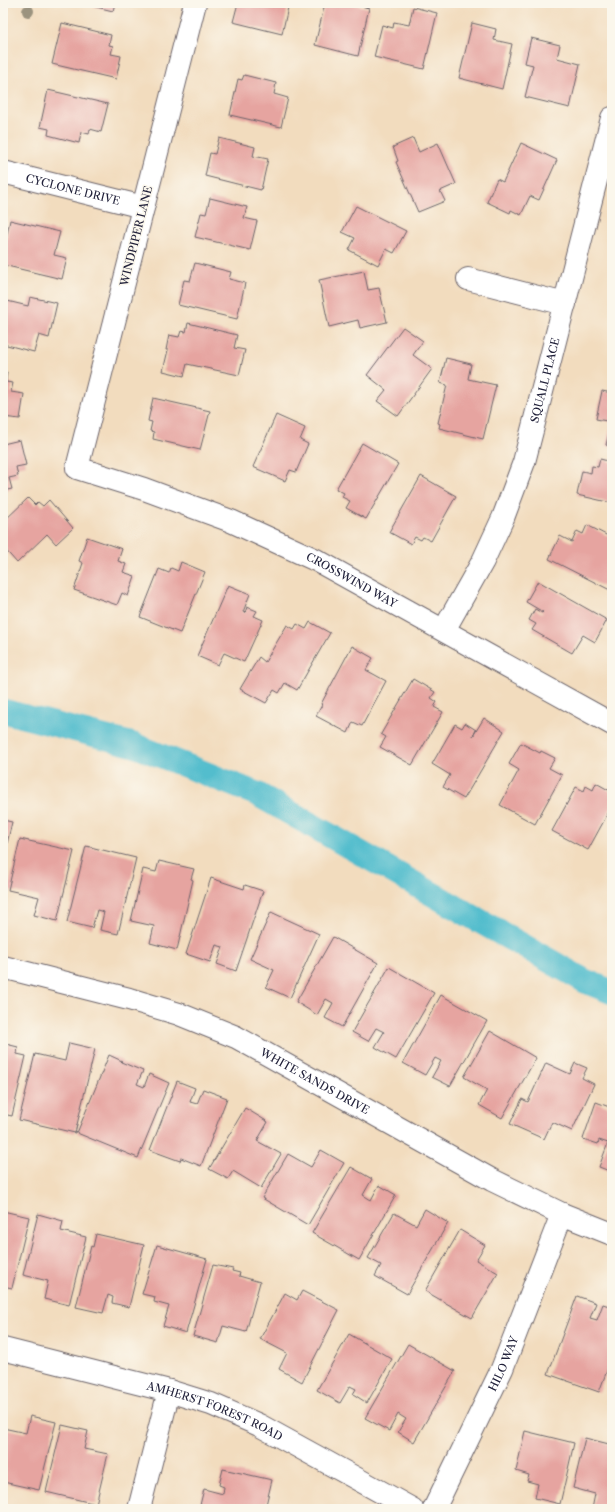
<svg xmlns="http://www.w3.org/2000/svg" width="615" height="1512" font-family="'Libre Caslon Text',serif">
<rect width="100%" height="100%" fill="#fbf7ec"/>
<filter id="ink" filterUnits="userSpaceOnUse"><feTurbulence type="fractalNoise" baseFrequency=".025" numOctaves="2"/><feDisplacementMap in="SourceGraphic" scale="8" xChannelSelector="R" yChannelSelector="G"/><feConvolveMatrix kernelMatrix="1 2 1 2 8 2 1 2 1" color-interpolation-filters="sRGB"/></filter>
<filter id="wash" filterUnits="userSpaceOnUse"><feTurbulence type="fractalNoise" baseFrequency=".012" numOctaves="4" result="noise"/><feDisplacementMap in="SourceGraphic" scale="16" xChannelSelector="R" yChannelSelector="G"/><feGaussianBlur stdDeviation="0.9" result="paint"/><feColorMatrix in="noise" values="0 0 0 0 0 0 0 0 0 0 0 0 0 0 0 0 0 1.4 0 .05"/><feComposite in="paint" operator="in"/></filter>
<g filter="url(#wash)">
<rect width="100%" height="100%" fill="#f2dcbe"/>
<g fill="none" stroke-linecap="round" stroke-linejoin="round">
<!-- canal -->
<path stroke="#52bdcd" stroke-width="25" d="M3 711 134 745 257 794 585 981 612 992"/>
</g>
<g id="blocks">
<!-- building -->
<path fill="#e6a4a0" d="M80 3H115L113 11Z
M238 3H289L282 34 233 22Z
M325 3H348L369 8 358 56 315 45Z
M413 7 437 13 424 69 374 57 382 25 393 28 394 22 409 25Z
M62 23 111 35 109 45 113 46 111 54 121 56 116 79 52 64Z
M472 23 496 29 494 40 512 44 502 89 459 78Z
M531 38 560 45 557 58 580 64 570 108 525 97 533 65 525 63Z
M244 75 276 83 274 94 288 98 281 127 230 115 238 79 242 80Z
M48 90 108 104 101 132 90 129 89 134 81 132 79 143 48 135 49 129 40 127Z
M219 138 255 147 253 156 268 159 261 190 205 176 210 153 215 154Z
M413 138 419 152 438 143 456 184 440 191 445 201 418 212 396 162 398 161 393 147Z
M521 143 557 160 539 200 530 196 521 215 511 210 510 213 487 202 497 179 503 182Z
M210 198 247 207 244 218 257 221 250 250 195 237 201 213 206 214Z
M356 206 406 231 394 253 386 249 378 265 349 250 355 238 342 232Z
M10 220 60 232 54 255 67 258 62 279 3 265V238L6 239Z
M195 263 231 272 229 279 245 283 237 319 178 305 184 280 190 281Z
M364 271 368 290 379 288 387 322 360 328 358 320 329 327 319 280Z
M30 297 57 303 49 338 39 335 34 352 3 344V300L28 306Z
M188 323 237 335 234 348 245 350 239 375 187 364 184 376 163 371 168 350H166L169 335 179 337 181 331 186 332Z
M403 327 423 341 413 355 432 369 398 416 377 401 386 390 367 375Z
M446 358 471 364 468 379 496 385 483 439 439 428 440 424 438 423 447 385 440 383Z
M3 371 7 372 6 382 13 383 11 392 24 394 20 419 3 417Z
M602 391 612 393V422L596 419Z
M153 398 210 411 200 450 153 439 154 432 150 431 152 422 148 421Z
M276 415 305 428 300 440 308 444 296 472 290 470 285 481 253 467Z
M611 425 612 426V447L606 445Z
M20 440 26 465 16 467 18 476 9 478 12 489 3 491V444Z
M362 443 398 464 366 519 346 508 350 501 342 497 344 493 336 489Z
M600 459 612 462V503L577 495 582 471 591 473 592 466 598 467Z
M421 476 456 496 431 541 423 537 421 540 415 537 411 544 389 532Z
M28 498 35 505 38 502 43 506 49 500 73 528 56 544 47 534 17 563 3 547V522Z
M587 525 612 538V591L549 559 560 536 572 542 577 531 583 534Z
M87 537 122 549 118 561 126 564 123 572 135 576 128 596 122 593 117 605 74 590 83 563 79 561Z
M181 562 205 572 180 633 140 617 159 569 169 573 171 568 178 571Z
M538 581 607 620 595 642 583 635 572 653 532 630 536 624 529 620 535 609 542 613 543 612 526 602Z
M228 585 250 594 243 612 245 613 247 607 257 611 254 616 263 620 244 662 224 653 218 665 197 656Z
M310 622 330 633 297 690 285 683 279 693 274 690 266 703 240 689 259 657 265 662 287 625 294 629 297 624 306 629Z
M352 646 373 658 366 670 386 681 362 726 353 722 348 733 316 716 322 705 321 704Z
M413 679 435 692 431 698 437 702 434 707 443 712 412 765 380 747 386 737 381 734Z
M484 718 504 731 464 799 443 787 450 775 432 764 455 724 462 728 465 723 476 730 473 736Z
M521 743 540 753 541 751 555 758 549 768 562 775 535 824 500 805 519 770 509 764Z
M596 783 612 792V806L588 850 552 831 576 787 584 791 586 786 593 790Z
M3 820 12 822 4 857H3Z
M20 839 74 851 57 921 34 915 39 897 8 890Z
M86 846 136 858 118 934 100 930 104 912 97 910 92 928 67 922Z
M159 861 194 869 191 879 193 880 177 950 150 943 154 926 131 921 143 869 156 872Z
M211 878 244 889 245 885 263 891 236 971 217 964 223 947 216 945 210 962 186 954Z
M271 912 319 934 290 998 266 987 274 970 250 959Z
M333 937 378 963 342 1027 325 1018 333 1003 326 999 317 1015 296 1002Z
M389 967 434 993 396 1059 375 1047 384 1032 376 1028 368 1041 352 1032Z
M441 995 487 1021 450 1086 432 1077 441 1061 435 1058 425 1075 403 1063Z
M490 1031 536 1058 502 1118 479 1105 487 1090 464 1077Z
M69 1043 95 1049 75 1133 19 1120 35 1054 65 1061Z
M6 1044 18 1047 17 1054 26 1056 12 1116 3 1114V1051H4Z
M109 1055 122 1061 121 1062 143 1071 137 1084 144 1087 149 1074 169 1083 138 1158 77 1133Z
M546 1063 570 1074 575 1063 587 1068 582 1078 594 1084 572 1131 552 1122 544 1139 510 1124 522 1099 528 1102Z
M177 1081 195 1088 190 1102 197 1104 203 1089 227 1098 201 1166 181 1158 180 1161 150 1150Z
M596 1102 612 1108V1172L599 1167 608 1143 599 1140 598 1144 583 1139Z
M245 1108 268 1122 257 1141 281 1154 261 1188 233 1171 228 1179 209 1169Z
M321 1150 344 1163 308 1225 262 1198 288 1154 311 1167Z
M351 1167 372 1179 363 1195 371 1200 379 1185 396 1195 359 1260 312 1233Z
M425 1209 448 1223 407 1294 375 1276 381 1265 368 1258 394 1213 416 1225Z
M3 1211 29 1217 12 1288 3 1286Z
M38 1214 63 1221 61 1231 86 1237 69 1305 44 1299 48 1281 23 1275Z
M460 1230 485 1245 476 1260 498 1273 472 1318 425 1291Z
M96 1234 144 1245 129 1307 112 1303 113 1297 108 1295 103 1313 76 1307 91 1246 93 1247Z
M157 1245 207 1259 186 1333 163 1326 169 1306 154 1302 155 1297 142 1294Z
M213 1265 233 1269 232 1271 240 1273 239 1276 260 1282 246 1332 223 1326 218 1343 193 1336Z
M302 1291 339 1310 302 1382 279 1369 287 1353 260 1339 285 1293 297 1300Z
M577 1296 596 1303 590 1318 597 1320 603 1304 612 1307V1357L599 1392 548 1374Z
M349 1334 392 1359 367 1403 353 1394 356 1389 350 1386 340 1403 317 1390Z
M408 1344 455 1371 414 1442 398 1432 406 1419 398 1414 389 1431 365 1418Z
M30 1416 56 1422 39 1490 3 1482V1428L26 1433Z
M62 1425 88 1431 84 1449 108 1454 96 1504 46 1492Z
M525 1431 574 1443 560 1504 535 1498 538 1484 527 1481 529 1475 516 1471Z
M585 1438 609 1444 610 1439H612V1509H592L595 1494 573 1488Z
M223 1469 272 1480 265 1509H199L204 1489 223 1494 224 1487 219 1485Z"/>
</g>
</g>
<g filter="url(#ink)">
<use href="#blocks" fill-opacity="0" stroke="#6b6369" stroke-width="1"/>
<g fill="none" stroke-linecap="round" stroke-linejoin="round">
<!-- street casing -->
<g stroke="#6b6369" stroke-width="24">
<g id="street">
<path id="s1" d="M195 3 77 468 144 489 231 521 316 560 612 724"/>
<path id="s2" d="M3 172 143 207"/>
<path d="M468 279 565 304"/>
<path id="s3" d="M444 630 483 561 503 518 524 462 612 118"/>
<path id="s4" d="M3 967 129 999 179 1014 236 1037 492 1180 562 1214 612 1234"/>
<path id="s5" d="M3 1349 169 1391 211 1404 259 1425 412 1509"/>
<path d="M139 1509 169 1391"/>
<path id="s6" d="M434 1509 502 1369 562 1214"/>
</g>
</g>
<!-- street -->
<use href="#street" stroke="#fff" stroke-width="22"/>
</g>
<!-- trees -->
<circle fill="#9b937f" cx="28" cy="11" r="6"/>
</g>
<g text-anchor="middle" stroke-width="3" stroke-linejoin="round" paint-order="stroke">
<!-- street labels -->
<g font-size="11" fill="#22223b" stroke="#fbf7ec">
<text dy="4" stroke="none"><textPath href="#s2" startOffset="72">CYCLONE DRIVE</textPath></text>
<text transform="translate(136 236) rotate(-76)" y="4">WINDPIPER LANE</text>
<text dy="4" stroke="none"><textPath href="#s3" startOffset="271">SQUALL PLACE</textPath></text>
<text dy="4" stroke="none"><textPath href="#s1" startOffset="777">CROSSWIND WAY</textPath></text>
<text dy="4" stroke="none"><textPath href="#s4" startOffset="334">WHITE SANDS DRIVE</textPath></text>
<text dy="4" stroke="none"><textPath href="#s6" startOffset="161">HILO WAY</textPath></text>
<text dy="4" stroke="none"><textPath href="#s5" startOffset="221">AMHERST FOREST ROAD</textPath></text>
</g>
</g>
<!-- margin -->
<rect width="615" height="1512" fill="none" stroke="#fbf7ec" stroke-width="16"/>
</svg>
